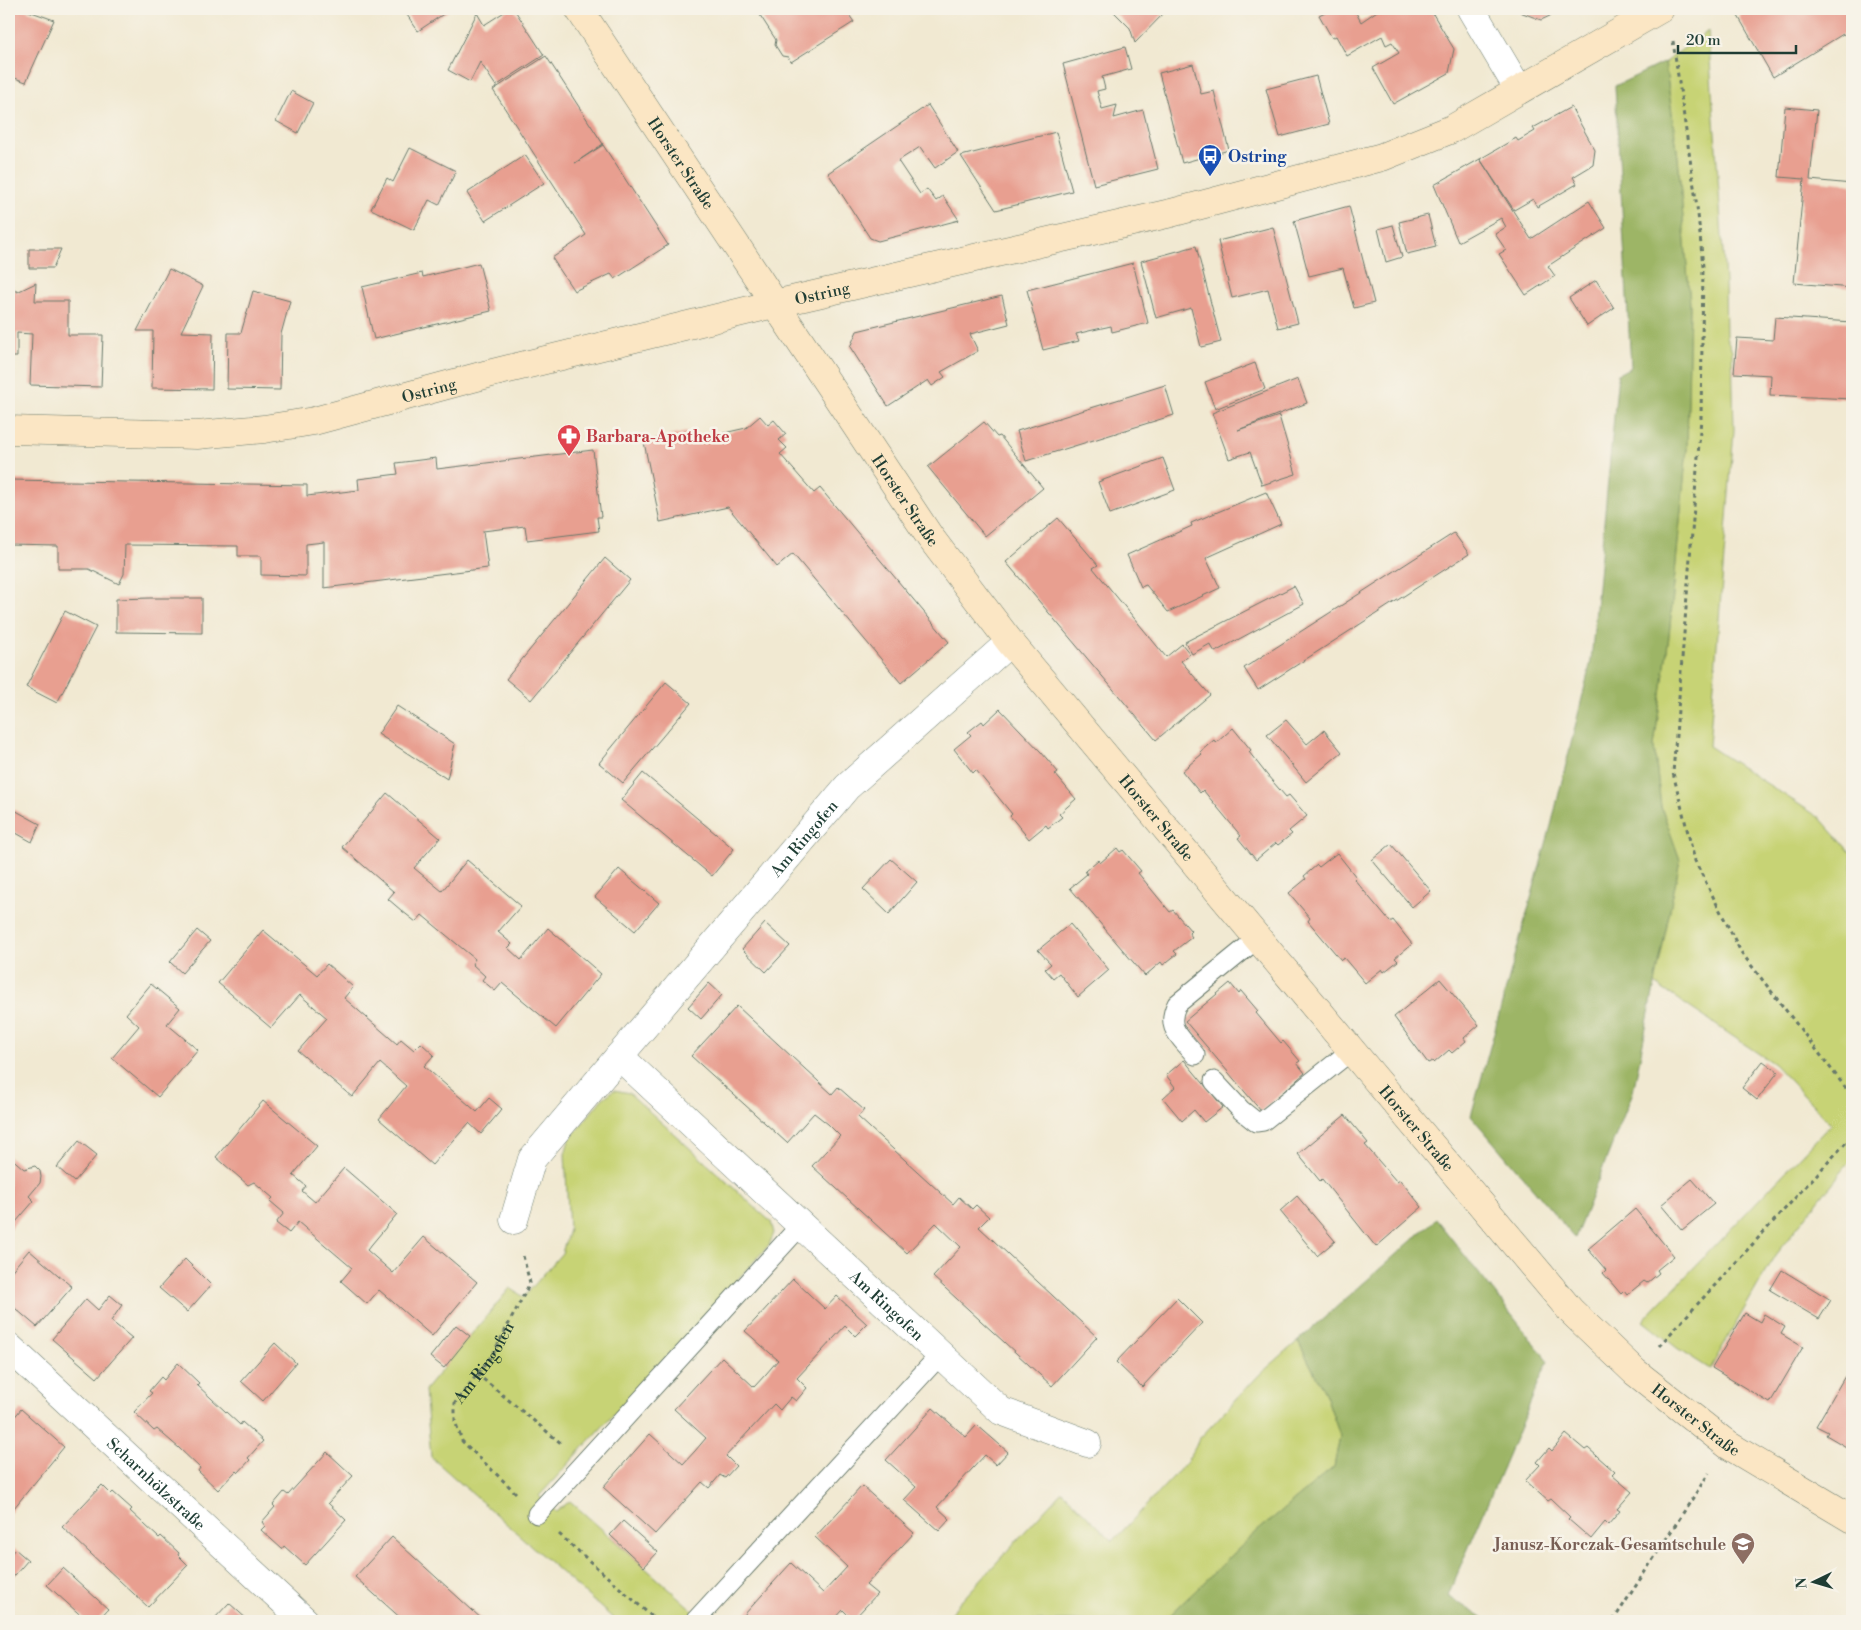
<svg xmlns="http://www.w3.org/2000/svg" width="1861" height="1630" font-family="'Libre Bodoni',serif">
<rect width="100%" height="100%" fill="#f7f3e8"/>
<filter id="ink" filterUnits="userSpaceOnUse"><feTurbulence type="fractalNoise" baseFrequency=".02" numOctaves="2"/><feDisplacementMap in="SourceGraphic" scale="10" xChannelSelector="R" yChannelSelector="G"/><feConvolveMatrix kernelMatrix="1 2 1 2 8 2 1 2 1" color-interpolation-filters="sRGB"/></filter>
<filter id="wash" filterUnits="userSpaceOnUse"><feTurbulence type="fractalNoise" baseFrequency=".0096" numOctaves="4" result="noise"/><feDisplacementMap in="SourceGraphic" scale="20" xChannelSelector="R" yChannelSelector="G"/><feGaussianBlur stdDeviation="1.12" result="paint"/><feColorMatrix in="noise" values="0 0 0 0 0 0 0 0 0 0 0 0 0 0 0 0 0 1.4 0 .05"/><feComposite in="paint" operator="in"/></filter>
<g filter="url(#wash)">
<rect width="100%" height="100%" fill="#f1e9d2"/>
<!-- green -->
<path fill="#c7d374" stroke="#738854" d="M1708 31 1725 281 1726 337 1732 350 1734 430 1709 746 1820 818 1852 854V1159L1775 1255 1710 1369 1677 1348 1643 1321 1831 1124 1774 1064 1655 984 1680 860 1661 807 1654 746 1669 636 1687 448 1690 304 1678 157 1665 62Z
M614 1090 629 1093 771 1222 774 1233 769 1245 539 1496 556 1512 570 1501 705 1621H616L431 1457 425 1390 510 1288 524 1297 562 1253 569 1230 565 1154 569 1140 602 1099Z
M1298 1341 1326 1395 1340 1436 1334 1467 1254 1534 1164 1621H943L1062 1491 1113 1541 1187 1462 1199 1439 1259 1375Z"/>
<!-- forest -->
<path fill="#9db566" stroke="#5e794d" d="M1665 62 1678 157 1690 304 1687 448 1669 636 1654 746 1661 807 1680 860 1633 1092 1575 1238 1471 1116 1552 822 1591 661 1618 374 1631 367 1615 86Z
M1436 1219 1548 1361 1448 1596 1487 1621H1164L1254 1534 1334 1467 1340 1436 1326 1395 1298 1341Z"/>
<g id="blocks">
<!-- building -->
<path fill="#e89f90" d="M9 9H23L54 20 26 82 9 76Z
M403 9H451L418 31Z
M509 9H514L544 55 496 86 480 62 470 82 448 70 477 13 484 25Z
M756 9H845L854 22 791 62 788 57 782 56 775 45 776 40Z
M1111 9H1160L1164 13 1135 43 1130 28Z
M1331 9H1354L1361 22 1380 9H1430L1454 49 1449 73 1393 104 1373 68 1399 53 1392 42 1386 45 1382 36 1347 56 1336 36 1332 38 1319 15Z
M1518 9H1565L1541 20 1520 12Z
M1750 9H1852V39L1843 34 1773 77 1738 16Z
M1125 47 1131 69 1102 77 1105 89 1097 91 1102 109 1117 105 1114 118 1143 110 1158 169 1094 185 1063 64Z
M546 56 603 144 575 163 603 145 668 245 615 279 611 274 574 291 552 258 586 235 493 90Z
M1193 64 1201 94 1214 91 1229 150 1182 163 1159 73Z
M1316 76 1329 124 1280 137 1266 89Z
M291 91 313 103 298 133 276 121Z
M928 105 958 152 935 168 920 147 898 161 920 194 927 189 936 201 943 196 959 220 878 241 870 238 828 173Z
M1571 107 1595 150 1593 165 1573 177 1577 184 1537 207 1533 199 1514 210 1480 159 1516 138 1518 141 1535 131 1533 128Z
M1785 107 1817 110 1810 180 1852 184V288L1794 283 1804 179 1779 177Z
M1056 132 1072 191 996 210 961 156Z
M410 148 456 171 439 205 429 200 414 230 371 209 387 178 393 182Z
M525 155 544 183 485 221 467 193Z
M1480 159 1531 239 1589 201 1606 228 1548 266 1555 276 1526 295 1499 254 1506 250 1495 234 1506 227 1501 218 1458 242 1434 185Z
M1349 206 1374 303 1354 308 1343 268 1309 276 1294 221Z
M1428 215 1436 247 1407 254 1399 222Z
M1393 225 1402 257 1386 262 1378 229Z
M1273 227 1298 323 1278 328 1268 289 1232 298 1218 241Z
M1196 246 1221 342 1201 347 1191 308 1156 318 1141 261Z
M29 249H61L53 268H29Z
M479 263 491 311 374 339 362 287 422 273 423 277Z
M1133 263 1148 323 1112 332 1111 326 1093 330 1076 334 1079 341 1043 350 1027 290Z
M169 269 203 286 181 332 213 333 212 389 152 388 153 331H137Z
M1596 280 1614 308 1587 326 1569 298Z
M36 283 35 301H68V335H103L101 387 30 385 32 334 17 333V357H9V290H17V292Z
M253 291 290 301 281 334 280 390 227 389 228 333H241Z
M1002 296 1009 324 970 334 978 351 941 372 945 377 932 386 928 380 888 406 850 347 857 331Z
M1775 317 1852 322 1851 399 1770 395 1771 375 1734 373 1737 338 1773 340Z
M1255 363 1265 389 1215 409 1205 382Z
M1298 379 1307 403 1238 430 1279 416 1296 474 1262 485 1250 452 1229 459 1212 413Z
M1165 385 1174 415 1026 461 1017 431Z
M760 416 768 425 774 420 786 434 779 440 787 448 780 454 814 493 820 488 949 642 901 683 793 554 777 567 728 507 660 522 644 442 686 432 689 441 746 428Z
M984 422 997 437 1000 436 1043 488 985 536 928 467Z
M593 450 601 517H597L599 531 527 540 525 526 483 531 488 568 324 588V542L306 544V576L261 575V556H238V546L125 545 124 574 119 584 89 569H58V546L9 545V480L307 485V496L359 490 358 479 398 474 396 463 436 458 437 469Z
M1163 458 1175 490 1110 514 1098 482Z
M1266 492 1281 524 1206 558 1220 588 1168 612 1146 585 1141 587 1127 555 1192 526 1191 523Z
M1058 518 1098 565 1093 568 1166 657 1182 644 1190 654 1181 661 1210 695 1156 740 1006 562Z
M1454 533 1469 554 1258 690 1244 668Z
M605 558 630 580 531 700 506 679Z
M1294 586 1304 604 1215 652 1210 644 1192 654 1185 642Z
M150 598H202V633L116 632V599Z
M65 611 96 627 57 703 26 687Z
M666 682 691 703 623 783 599 763Z
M397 706 455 744 447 779 378 734Z
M1000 709 1041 752 1058 772 1055 774 1076 799 1059 814 1062 817 1048 828 1046 825 1029 839 1010 816 1012 814 976 770 973 773 954 749 971 735 968 732 982 721 984 724Z
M1286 720 1307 744 1324 730 1342 752 1306 782 1267 735Z
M1233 728 1251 750 1249 752 1267 775 1286 797 1289 795 1307 816 1289 831 1292 834 1278 845 1276 843 1256 860 1238 838 1241 836 1203 790 1200 793 1182 771 1202 754 1200 752 1214 740 1216 743Z
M643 773 734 849 712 876 621 800Z
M387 793 440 838 414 868 442 891 467 860 521 906 498 932 512 944 508 948 521 960 548 928 601 974 556 1028 502 983 495 991 482 980 485 976 472 964 475 959 422 915 416 922 402 911 388 899 394 892 342 847Z
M9 807 40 824 32 842 9 829Z
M1391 844 1431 891 1412 907 1372 860Z
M1117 848 1120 852 1123 850 1141 871 1138 873 1170 912 1173 910 1191 931 1189 933 1192 937 1174 951 1177 954 1163 965 1161 962 1145 976 1070 888 1087 874 1085 871 1098 860 1100 863Z
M1337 853 1356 877 1354 879 1390 922 1393 920 1412 944 1395 958 1398 961 1384 972 1382 969 1365 983 1344 958 1341 960 1308 921 1310 918 1289 893 1306 879 1304 876 1317 865 1319 867Z
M891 859 917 882 889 914 863 889Z
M619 869 659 903 635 931 595 897Z
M765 923 790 946 766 972 742 949Z
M1070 924 1109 970 1078 997 1059 973 1053 978 1045 969 1051 964 1038 950Z
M197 930 210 941 182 973 170 962Z
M263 930 317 975 327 964 353 987 344 998 397 1044 401 1039 414 1050 421 1043 434 1055 424 1066 477 1112 489 1098 502 1109 481 1134 469 1123 432 1165 379 1119 406 1086 380 1063 352 1097 298 1051 327 1018 314 1007 300 995 271 1028 218 983Z
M1440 979 1479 1025 1464 1038 1466 1041 1452 1053 1449 1050 1434 1063 1432 1061 1428 1063 1394 1017Z
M709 983 722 995 701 1019 688 1007Z
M1230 983 1239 994 1241 991 1258 1011 1256 1013 1281 1043 1283 1041 1300 1061 1297 1063 1305 1073 1261 1111 1185 1021Z
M151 984 180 1008 167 1024 198 1050 158 1097 112 1058 139 1026 126 1014Z
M737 1006 832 1094 838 1087 864 1110 858 1117 953 1204 959 1197 972 1209 976 1205 989 1217 979 1227 1097 1337 1052 1386 933 1277 961 1247 936 1223 907 1253 812 1166 840 1136 828 1124 814 1113 787 1143 691 1056Z
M1184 1060 1223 1107 1204 1122 1194 1110 1182 1121 1163 1098 1175 1087 1166 1075Z
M1763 1061 1778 1072 1757 1100 1742 1088Z
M263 1101 317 1146 293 1175 306 1186 302 1191 315 1202 344 1168 397 1214 367 1250 393 1273 424 1237 477 1282 432 1336 379 1290 367 1304 341 1281 352 1268 298 1222 289 1233 276 1223 284 1213 270 1201 273 1198 254 1182 248 1185 216 1157Z
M1345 1115 1368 1143 1365 1145 1397 1182 1400 1180 1422 1207 1376 1247 1322 1179 1320 1181 1298 1154Z
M79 1141 97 1155 74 1182 57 1167Z
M9 1156 24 1169 35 1166 40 1171 41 1177 40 1183 29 1196 34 1201 9 1230Z
M1692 1179 1714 1204 1682 1230 1661 1205Z
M1297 1196 1335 1241 1317 1256 1280 1211Z
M1635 1209 1674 1256 1657 1270 1659 1273 1647 1283 1644 1281 1627 1295 1624 1291 1621 1294 1603 1273 1606 1270 1588 1249Z
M29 1250 72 1287 37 1327 9 1303V1274Z
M185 1259 211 1285 187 1312 159 1288Z
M1782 1270 1831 1300 1819 1319 1770 1290Z
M793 1279 825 1309 837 1296 867 1324 855 1336 845 1326 797 1378 807 1388 796 1401 791 1397 780 1410 774 1404 726 1456 736 1466 725 1478 720 1475 709 1488 702 1482 655 1534 603 1487 650 1434 683 1464 695 1451 706 1438 674 1409 722 1357 754 1387 766 1374 778 1360 745 1331Z
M110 1295 122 1305 111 1321 132 1338 97 1378 52 1339 86 1299 98 1310Z
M1177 1298 1202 1323 1142 1387 1116 1362Z
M1745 1313 1760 1322 1764 1314 1785 1327 1781 1334 1803 1347 1770 1403 1712 1368Z
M456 1325 470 1336 444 1368 430 1357Z
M275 1343 296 1363 263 1401 241 1381Z
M178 1363 199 1383 197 1385 240 1425 242 1422 263 1441 248 1458 250 1460 238 1473 236 1471 218 1490 198 1471 200 1468 179 1448 157 1429 154 1431 134 1412 152 1393 149 1391 161 1377 164 1380Z
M1845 1376 1852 1380V1447L1850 1445 1848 1448 1826 1435 1828 1432 1816 1426Z
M933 1408 966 1437 977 1425 1008 1452 996 1465 985 1455 937 1507 950 1519 939 1531 904 1500 916 1487 886 1460Z
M21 1409 64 1447 9 1514V1424Z
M1566 1434 1585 1450 1588 1448 1615 1472 1612 1475 1632 1492 1617 1509 1620 1511 1608 1525 1605 1522 1591 1539 1568 1519 1570 1517 1551 1499 1548 1501 1525 1481 1540 1465 1537 1462 1549 1448 1552 1451Z
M327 1452 353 1476 328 1503 346 1520 305 1565 284 1546 282 1549 261 1530 265 1526 262 1522 275 1507 273 1505 284 1492 288 1495Z
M102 1485 111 1494 113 1492 132 1509 130 1511 159 1538 161 1536 179 1553 178 1555 188 1565 148 1607 62 1527Z
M862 1486 914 1533 866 1585 877 1594 853 1620 843 1610 833 1621H750L744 1615 791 1563 823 1593 847 1567 815 1537Z
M623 1521 658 1552 644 1567 610 1535Z
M392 1537 448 1588 484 1621H404L355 1577Z
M15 1549 28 1560 9 1582V1556Z
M63 1568 108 1609 97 1621H87L47 1585Z
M229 1603 249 1621H207L212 1617 214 1619Z"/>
</g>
</g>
<g filter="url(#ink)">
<use href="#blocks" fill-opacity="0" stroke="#68796b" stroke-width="1"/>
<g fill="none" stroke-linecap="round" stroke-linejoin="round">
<!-- lane casing -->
<g stroke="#68796b" stroke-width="21">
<path id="lane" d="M1195 1055C1180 1036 1165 1028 1177 1004L1258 938
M1214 1081 1241 1110 1256 1122 1263 1121 1352 1050
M537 1514 801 1225
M695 1621 940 1355"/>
</g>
<!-- street casing -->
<g stroke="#68796b" stroke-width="29">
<g id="street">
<path d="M1471 9 1519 90"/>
<path id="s2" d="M619 1056 1001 1411 1087 1443"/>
<path id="s3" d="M514 1220 532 1159 847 787 1010 642"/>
<path id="s4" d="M9 1347 305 1621"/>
</g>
</g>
<!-- secondary casing -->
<g stroke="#68796b" stroke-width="29">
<g id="secondary">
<path id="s5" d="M579 9 930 537 1010 642 1357 1057 1571 1311 1635 1372 1728 1445 1852 1519"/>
<path id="s6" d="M9 430 197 435 264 429 314 421 488 374 774 304 1171 213 1382 157 1452 129 1660 9"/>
</g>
</g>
<!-- path -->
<g stroke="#68796b" stroke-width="3" stroke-dasharray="4 4" stroke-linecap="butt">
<path d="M1673 41 1698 214 1703 267 1701 418 1673 773 1695 861 1741 952 1852 1096"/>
<path d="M1659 1346 1852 1136"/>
<path d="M477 1374 562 1444"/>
<path id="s1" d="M516 1493 462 1441 455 1421V1403L493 1354 530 1283 522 1252"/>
<path d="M559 1534 657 1621"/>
<path d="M1613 1621 1709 1473"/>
</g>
<!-- lane -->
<use href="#lane" stroke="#fff" stroke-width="19"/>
<!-- street -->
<use href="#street" stroke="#fff" stroke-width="28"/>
<!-- secondary -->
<use href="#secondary" stroke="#fbe6c4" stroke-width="28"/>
</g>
</g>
<!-- icons -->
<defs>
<g id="bus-pin" transform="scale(1.25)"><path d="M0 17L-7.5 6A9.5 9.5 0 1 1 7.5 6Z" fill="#1a4fb4" stroke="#f7f3e8"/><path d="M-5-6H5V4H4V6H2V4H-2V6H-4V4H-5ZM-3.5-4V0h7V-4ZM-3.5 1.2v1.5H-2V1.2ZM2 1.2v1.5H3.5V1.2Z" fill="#fff"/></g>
<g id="pharmacy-pin" transform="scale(1.25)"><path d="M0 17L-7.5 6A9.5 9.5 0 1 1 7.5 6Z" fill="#e0444e" stroke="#f7f3e8"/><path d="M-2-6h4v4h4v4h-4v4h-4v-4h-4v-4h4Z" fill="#fff"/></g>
<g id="school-pin" transform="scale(1.25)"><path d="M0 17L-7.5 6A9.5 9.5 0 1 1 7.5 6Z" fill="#8d6e63" stroke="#f7f3e8"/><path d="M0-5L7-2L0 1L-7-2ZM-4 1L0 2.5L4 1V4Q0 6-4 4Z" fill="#fff"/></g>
</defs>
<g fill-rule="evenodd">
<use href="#bus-pin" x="1210" y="156"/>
<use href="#pharmacy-pin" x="569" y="436"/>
<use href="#school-pin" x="1743" y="1544"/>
</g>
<g text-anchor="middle" stroke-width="5" stroke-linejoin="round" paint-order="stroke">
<!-- transit labels -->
<g font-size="16" font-weight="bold" fill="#164399" stroke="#f7f3e8" text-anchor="start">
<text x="1228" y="162">Ostring</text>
</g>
<!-- street labels -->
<g font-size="16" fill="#1f3d34" stroke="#f7f3e8">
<text dy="6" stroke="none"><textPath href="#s5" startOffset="185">Horster Straße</textPath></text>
<text dy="6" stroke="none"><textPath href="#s6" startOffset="830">Ostring</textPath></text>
<text dy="6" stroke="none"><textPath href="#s6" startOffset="425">Ostring</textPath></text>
<text dy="6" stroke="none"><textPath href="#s5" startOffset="590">Horster Straße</textPath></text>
<text dy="6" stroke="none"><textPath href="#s5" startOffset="995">Horster Straße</textPath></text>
<text dy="6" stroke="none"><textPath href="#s3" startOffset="484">Am Ringofen</textPath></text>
<text dy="6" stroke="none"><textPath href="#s5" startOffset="1400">Horster Straße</textPath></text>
<text dy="6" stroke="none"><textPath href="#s2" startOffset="366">Am Ringofen</textPath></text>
<text dy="6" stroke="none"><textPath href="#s1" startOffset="164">Am Ringofen</textPath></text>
<text dy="6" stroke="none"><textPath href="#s5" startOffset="1805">Horster Straße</textPath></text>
<text dy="6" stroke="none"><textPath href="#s4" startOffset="201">Scharnhölzstraße</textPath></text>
</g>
<!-- health labels -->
<g font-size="16" font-weight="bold" fill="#be3a42" stroke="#f7f3e8" text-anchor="start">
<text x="586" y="442">Barbara-Apotheke</text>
</g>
<!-- education labels -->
<g font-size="16" font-weight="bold" fill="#785e54" stroke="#f7f3e8" text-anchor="end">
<text x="1726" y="1550">Janusz-Korczak-Gesamtschule</text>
</g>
</g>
<!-- margin -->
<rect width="1861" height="1630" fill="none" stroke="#f7f3e8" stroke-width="30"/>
<!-- north arrow -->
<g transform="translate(1814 1582) rotate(265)" stroke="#f7f3e8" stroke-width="4" paint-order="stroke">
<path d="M0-4L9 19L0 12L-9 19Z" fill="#1f3d34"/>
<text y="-8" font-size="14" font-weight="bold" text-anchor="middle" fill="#1f3d34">N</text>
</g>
<!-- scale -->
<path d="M1678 45v8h118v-8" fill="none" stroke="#1f3d34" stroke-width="2.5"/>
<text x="1686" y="45" font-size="15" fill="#1f3d34" stroke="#f7f3e8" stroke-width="4" paint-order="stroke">20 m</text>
</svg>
